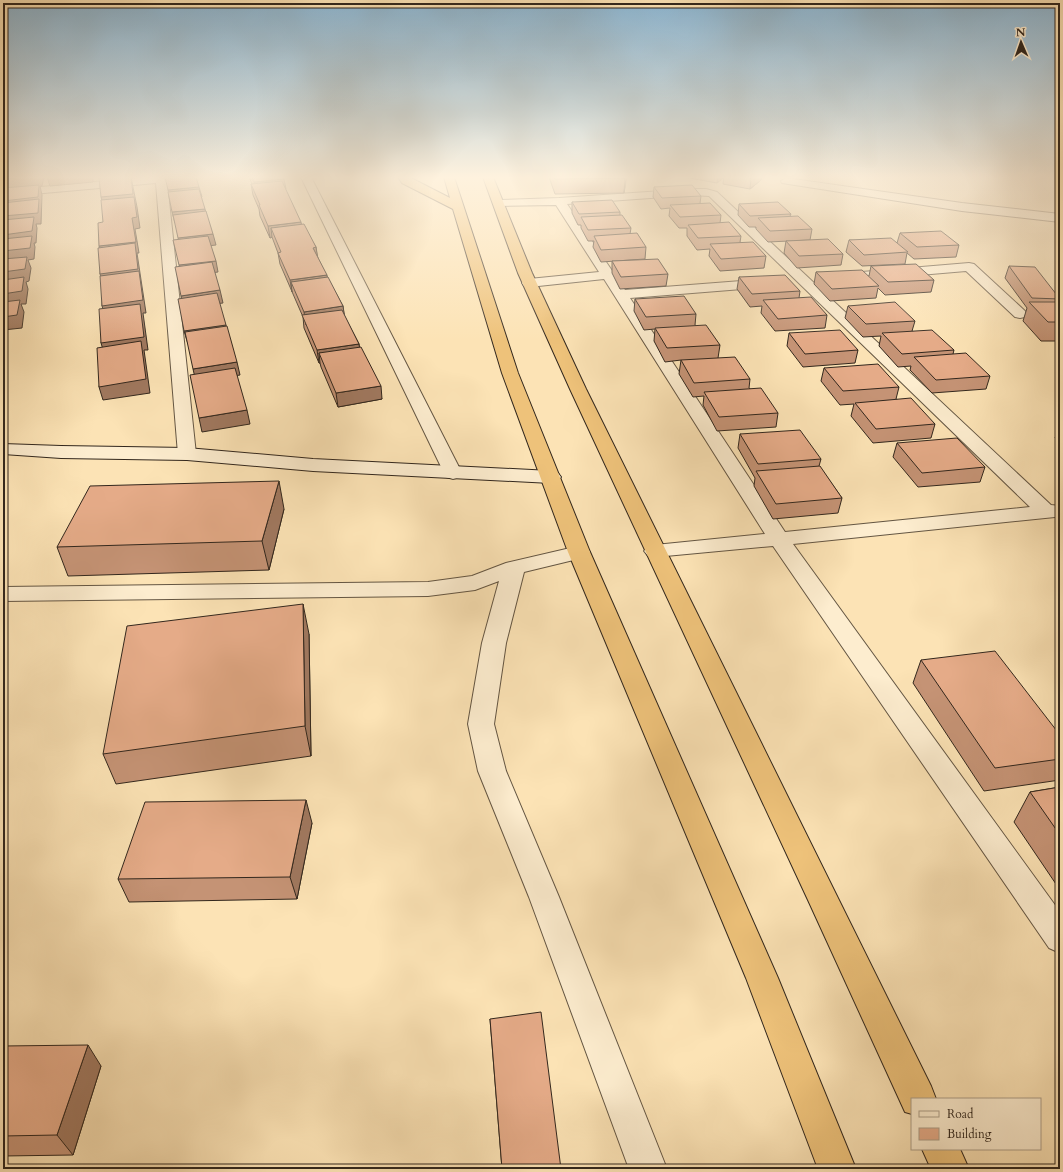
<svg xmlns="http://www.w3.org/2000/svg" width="1063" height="1172" font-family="Cardo,serif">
<rect width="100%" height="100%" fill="#fce3b5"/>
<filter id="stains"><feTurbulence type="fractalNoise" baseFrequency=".005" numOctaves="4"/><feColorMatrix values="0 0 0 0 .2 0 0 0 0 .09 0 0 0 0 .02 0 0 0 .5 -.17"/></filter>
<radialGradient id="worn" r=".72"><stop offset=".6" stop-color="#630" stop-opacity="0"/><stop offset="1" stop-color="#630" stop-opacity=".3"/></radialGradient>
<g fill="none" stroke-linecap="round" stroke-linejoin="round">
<!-- street casing -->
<g stroke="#645643" stroke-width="2">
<path id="street" d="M148 177H189L184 180 167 182 196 454 194 458 187 460 180 458 178 454 156 183 10 196 3 198V191L9 190Z
M301 177H311L462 473 460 477 453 479 446 477 444 473Z
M786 178 962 203 1060 214V222L962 211 782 183 781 181Z
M692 189H706L717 192 1051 505 1060 506V516L1055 517 793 544 1060 912V953L1049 948 773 546 655 557 648 556 644 551 648 546 655 545 765 534 604 279 529 287 524 286 522 283 524 280 529 279 599 272 556 205 499 206 495 205 493 203 495 201 499 200 559 198ZM692 195 709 196 1030 507 785 532 630 298 768 287 773 286 775 283 773 280 768 279 625 290 567 204Z
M969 263 974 264 1025 311 1027 314 1025 317 1020 318 1015 317 966 271 838 282 833 281 831 278 833 275 838 274Z
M579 546 586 547 590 552 586 557 524 572 506 643 494 724 506 771 559 897 667 1169H629L529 897 478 771 468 724 482 643 499 581 475 590 428 596 3 601V587L428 582 472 576 506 563Z"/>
</g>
<!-- secondary casing -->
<g stroke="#32271d" stroke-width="2">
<path id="secondary" d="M3 444 61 446 187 448 313 459 551 471 558 473 561 477 558 481 551 483 313 471 187 460 61 458 3 454Z"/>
</g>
<!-- highway casing -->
<g stroke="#32271d" stroke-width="2">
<path id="highway" d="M398 177H409L450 198 444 177H454L518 373 590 552 778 978 856 1169H818L746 978 568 552 502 373 453 209 402 183Z
M483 177H493L532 273 586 389 931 1086 936 1099H912V1114L905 1112 808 900 570 389 518 273Z
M922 1149H960L969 1169H931Z"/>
</g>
<!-- street -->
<use href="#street" fill="#fdedcf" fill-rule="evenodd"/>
<!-- secondary -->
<use href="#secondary" fill="#fdedcf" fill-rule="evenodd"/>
<!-- highway -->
<use href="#highway" fill="#eec27a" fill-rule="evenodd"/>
</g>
<!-- wall -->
<path fill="#c59375" stroke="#32271d" d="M249 177H283L285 189 301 224 316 247 317 256 327 277 343 306 344 315 359 344V347L382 399 338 407 321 367 320 363H319L304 328 303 317 280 264 278 253 272 237 270 238 260 216 259 209 253 195 251 184H252Z
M549 177H626L624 193 555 194Z
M684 177H761V180L750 189 723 184 724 177 717 183Z
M654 187 701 196 700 203 721 215 720 223 741 236 740 242 766 256 764 268 720 271 709 256 710 249 697 250 687 236V228H679L669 216 670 208 661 209 653 197Z
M572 202 620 212V215L631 228 630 234 646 247 645 259 601 262 593 247 594 241H588L581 228V225H578L572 213Z
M739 204 791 214 790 216 812 229 810 240 768 242 756 229V227H749L738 215Z
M900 233 959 245 956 257 914 259 907 253 905 264 862 266 846 252 849 240 897 243Z
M786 241 843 254 841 265 797 268 784 253Z
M612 261 668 274 666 286 620 289 612 273Z
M871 266 934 280 931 292 885 295 878 288 876 298 830 301 814 284 816 272 869 276Z
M1009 266 1060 298 1059 302H1060V341H1041L1023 321 1027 308 1005 278Z
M739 277 800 291 799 298 827 315 825 328 775 331 761 313 762 306 750 307 737 289Z
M635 299 696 314 695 325 720 345 718 358 750 379 749 388 778 413 776 427 717 431 703 405 704 396 693 397 679 374 681 360 665 362 654 341 655 329 644 330 634 311Z
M848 306 915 321 912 331 954 350 953 354 990 376 986 389 932 393 910 370 911 366 898 367 879 346 881 336 863 337 845 318Z
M789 333 858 350 855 363 803 367 787 346Z
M824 368 899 387 896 399 935 424 931 438 873 443 851 416 854 404 840 405 821 381Z
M1060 426V442L1055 438Z
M740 434 821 459 819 466 842 498 838 513 773 519 754 486 755 478 738 448Z
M897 443 985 467 980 482 918 487 893 457Z
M284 509 269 570 68 576 57 547Z
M309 634 311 756 116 784 103 754Z
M921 660 1060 735V780L984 791 913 683Z
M1060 787V890L1014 822 1030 792Z
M312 823 297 899 129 902 118 879Z
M490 1019 561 1169H502Z
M3 1046 101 1066 73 1155 3 1156Z"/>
<!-- shaded-wall -->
<path fill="#a0785f" stroke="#32271d" d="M23 177H44L42 186H40L42 195 41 224H36L37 228 36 243H34L35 247 34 259 28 260 31 268 29 281 26 282 28 289 26 304H21L24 312 22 328 3 330V179Z
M47 177H93V182L50 186Z
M131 177 137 207 140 228 135 229 139 253H137L146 313H143L148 350H144L150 393 103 400 99 387 105 356 101 343 106 318 102 306 103 286 100 274 102 258 99 246 136 242 104 208 101 197Z
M625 177H626V181L624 193Z
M718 177H724L717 183Z
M753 177H761V180L750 189 751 178Z
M284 179 286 189 256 192 254 182Z
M199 187 202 197 170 201 168 190Z
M205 209 208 220 175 223 172 212Z
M301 222 303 234 271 228 272 237 270 238 268 226Z
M213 234 216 245 181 249 178 238Z
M316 247 318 259 313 248Z
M216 261 218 272 182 277 179 265Z
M327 275 329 287 291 282 292 292 290 280Z
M220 290 223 303 184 308 181 296Z
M343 306 345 319 306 325 304 312Z
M226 325 229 338 188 344 184 331Z
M359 344 361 357 319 353 320 363H319L317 350Z
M237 362 240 375 196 382 193 369Z
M381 386 382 399 338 407 336 393Z
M247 410 250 424 202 432 199 418Z
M3 462 5 466 3 468Z
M279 481 284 509 269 570 262 541Z
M303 604 309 634 311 756 305 726Z
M306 800 312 823 297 899 290 877Z
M88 1045 101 1066 73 1155 57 1135Z"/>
<!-- building -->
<path fill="#e5ab88" stroke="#32271d" d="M3 177H23L3 179Z
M110 177H131L133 194 101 197 99 178Z
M165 177H196L199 187 168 190Z
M252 177H283L284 179 254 182Z
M554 177H625V178L555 179Z
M744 177H753L751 178Z
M282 181 301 222 268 226 259 205H260L251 184Z
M39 185 38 197 3 201V188Z
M692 185 701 196 662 198 654 187Z
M199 189 205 209 172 212 168 192Z
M134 197 137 217 132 218 136 242 99 246 98 223 103 222 101 200Z
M39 199 38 213 3 216V203Z
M612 200 620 212 579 214 572 202Z
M778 202 791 214 750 216 739 204Z
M710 203 721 215 680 217 670 205Z
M206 211 213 234 178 238 173 215Z
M622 215 631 228 588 230 581 217Z
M798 216 812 229 770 231 758 218Z
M34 217 32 231 3 235V220Z
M729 222 741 236 698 238 688 225Z
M304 224 316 247 313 248 327 275 290 280 278 253 281 252 271 228Z
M941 231 959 245 917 247 900 233Z
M637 233 646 247 601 250 594 236Z
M32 236 30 248 3 251V239Z
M208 236 216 261 179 265 173 240Z
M891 238 908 252 864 255 849 240Z
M828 239 843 254 799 256 786 241Z
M753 242 766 256 721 259 710 244Z
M135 243 138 269 100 274 98 248Z
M27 257 25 269 3 272V259Z
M658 259 668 274 621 277 612 261Z
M212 262 220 290 181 296 175 267Z
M916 264 934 280 888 282 871 266Z
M1009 266 1035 267 1060 299 1032 298Z
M862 270 879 286 832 289 816 272Z
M139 271 143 300 102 306 100 276Z
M785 275 800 291 752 294 739 277Z
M24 277 22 291 3 294V280Z
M328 277 343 306 304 312 291 282Z
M217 293 226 325 184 331 178 299Z
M684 296 696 314 646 317 635 299Z
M811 297 827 315 778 319 763 300Z
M20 300 17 315 3 317V302Z
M895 302 915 321 866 324 848 306Z
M1029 302H1060V322H1048Z
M140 304 144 337 101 343 99 309Z
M342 310 359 344 317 350 302 315Z
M706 325 720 345 667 348 655 328Z
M227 326 237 362 193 369 185 332Z
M840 330 858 350 805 354 789 333Z
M932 330 954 350 902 354 882 333Z
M141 341 146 379 99 387 97 348Z
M361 347 381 386 336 393 319 353Z
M966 353 990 376 936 380 914 357Z
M735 357 750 379 694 383 681 360Z
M878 364 899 387 843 391 824 368Z
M235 368 247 410 199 418 190 375Z
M761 388 778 413 719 417 704 392Z
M911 398 935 424 876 429 855 403Z
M800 430 821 459 758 464 740 434Z
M957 438 985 467 922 473 897 443Z
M820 466 842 498 776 504 756 471Z
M279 481 262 541 57 547 90 486Z
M303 604 305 726 103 754 127 626Z
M995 651 1060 735V759L995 768 921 660Z
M1060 787V835L1030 792Z
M306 800 290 877 118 879 145 802Z
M541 1012 561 1169H502L490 1019Z
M88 1045 57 1135 3 1136V1046Z"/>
<!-- sky -->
<linearGradient id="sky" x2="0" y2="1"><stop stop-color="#8cb7d4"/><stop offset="0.52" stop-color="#fef2de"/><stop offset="1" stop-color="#fef2de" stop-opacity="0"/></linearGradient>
<rect width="1063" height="341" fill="url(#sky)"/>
<!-- margin -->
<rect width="1063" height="1172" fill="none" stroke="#fce3b5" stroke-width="16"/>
<rect x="4" y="4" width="1055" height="1164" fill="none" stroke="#32271d" stroke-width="2"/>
<rect x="8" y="8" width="1047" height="1156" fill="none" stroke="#32271d"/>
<!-- legend -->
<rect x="911" y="1098" width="130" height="52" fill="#fdedcf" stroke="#ac9e88"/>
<rect x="919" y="1111" width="20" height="6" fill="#fdedcf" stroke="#ac9e88"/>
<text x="947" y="1118" font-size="12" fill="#32271d">Road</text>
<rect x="919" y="1128" width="20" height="12" fill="#e5ab88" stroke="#ac9e88"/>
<text x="947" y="1138" font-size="12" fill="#32271d">Building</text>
<!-- north arrow -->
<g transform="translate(1021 42) rotate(358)" stroke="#fdedcf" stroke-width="3" paint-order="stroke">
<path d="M0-3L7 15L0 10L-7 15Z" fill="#32271d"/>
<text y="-6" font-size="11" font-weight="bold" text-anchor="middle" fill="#32271d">N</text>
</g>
<rect width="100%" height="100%" filter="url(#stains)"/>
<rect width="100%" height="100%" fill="url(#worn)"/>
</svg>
